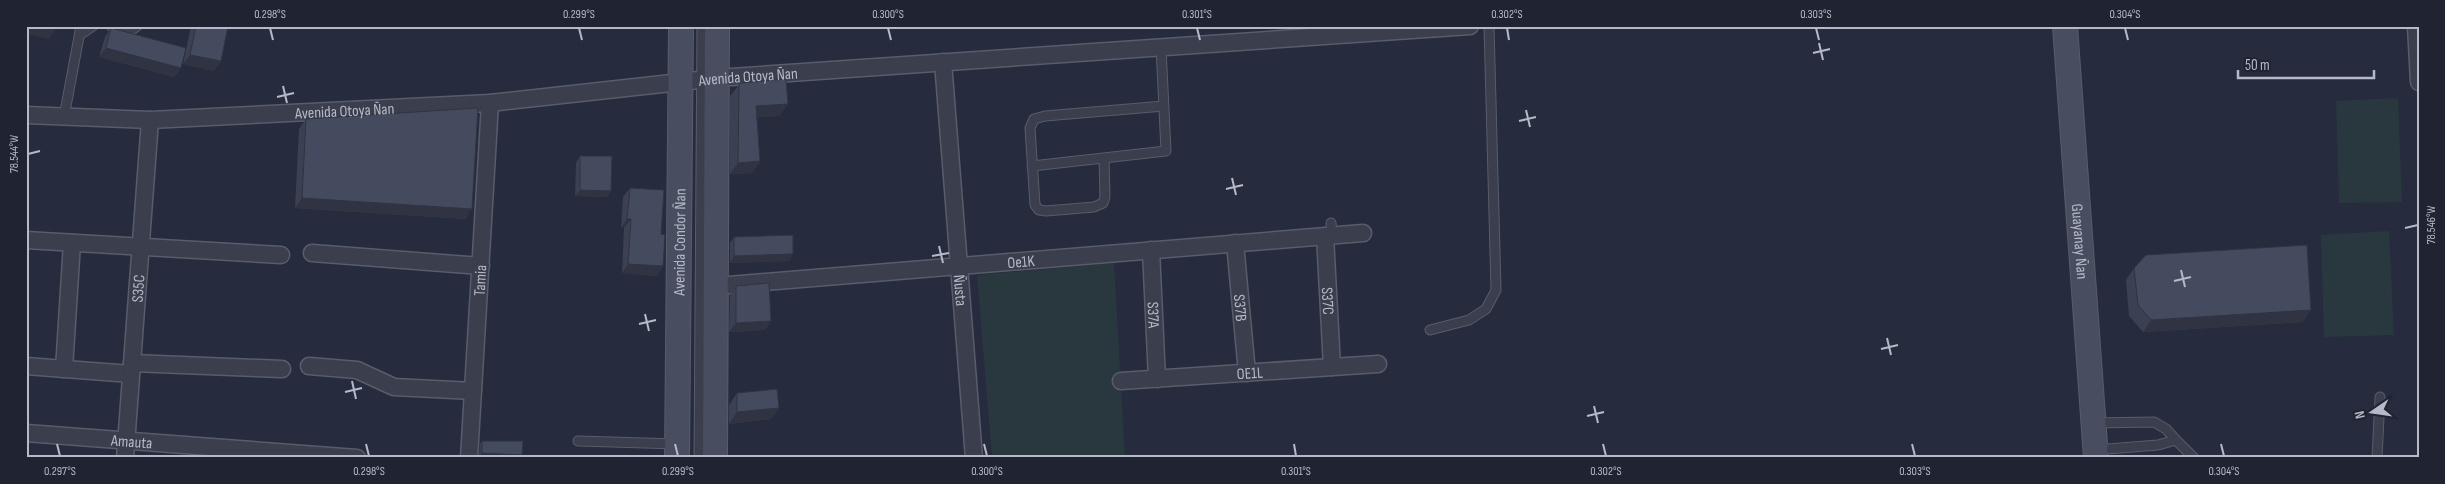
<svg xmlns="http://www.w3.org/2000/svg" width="2445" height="484" font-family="'Sofia Sans Condensed',sans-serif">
<rect width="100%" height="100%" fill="#262c3d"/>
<!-- green -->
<path fill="#28383e" d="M2398 98 2402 202 2339 203 2336 101Z
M2389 231 2394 335 2324 337 2321 235Z
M1114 263 1125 458H992L977 275Z"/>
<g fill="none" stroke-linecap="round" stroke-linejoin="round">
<!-- lane casing -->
<g stroke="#585c6b" stroke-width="11">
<path id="lane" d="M111 26 133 29 137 26
M81 34 93 26
M64 117 81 26
M1104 158 1105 197 1103 203 1094 207 1046 211 1039 210 1035 205 1030 128 1034 119 1045 116 1164 106
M1032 166 1166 151 1161 47
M1331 223 1332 235
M1430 330 1469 320 1486 309 1496 290 1489 26
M2093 423 2154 422 2166 429 2176 440
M578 441 677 444
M2095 450 2158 445 2176 440 2194 458
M699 458 702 26
M2377 458 2380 397"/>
</g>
<!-- street casing -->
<g stroke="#585c6b" stroke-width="19">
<g id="street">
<path d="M2416 26 2419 82"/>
<path id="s1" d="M943 62 974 458"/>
<path id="s2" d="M26 115 150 120 490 103 717 78 1470 26"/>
<path id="s3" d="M1325 236 1332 367"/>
<path d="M26 240 281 255"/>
<path id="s4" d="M1235 243 1247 373"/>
<path id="s5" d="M1151 250 1157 379"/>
<path d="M312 253 481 266"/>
<path id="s6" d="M717 286 1363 233"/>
<path d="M132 363 282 369"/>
<path d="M26 366 131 374"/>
<path d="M309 366 357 370 394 387 473 391"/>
<path d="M64 369 72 243"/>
<path id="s7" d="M1121 381 1378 364"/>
<path id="s8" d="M26 433 357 458"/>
<path id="s9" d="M125 458 150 120"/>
<path id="s10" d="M469 458 490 103"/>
</g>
</g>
<!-- secondary casing -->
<g stroke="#585c6b" stroke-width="26">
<g id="secondary">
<path id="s11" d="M2065 26 2096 458"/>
<path id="s12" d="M677 458 681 26"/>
<path d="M715 458 717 26"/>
</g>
</g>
<!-- lane -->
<use href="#lane" stroke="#3a3e4d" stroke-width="9"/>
<!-- street -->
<use href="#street" stroke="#3a3e4d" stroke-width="16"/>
<!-- secondary -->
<use href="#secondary" stroke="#484d60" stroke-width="24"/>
</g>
<!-- wall -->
<path fill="#3b4052" d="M191 26H228L221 61 214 71 183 64Z
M111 28 181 68 174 77 99 57 105 37Z
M739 85 788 104 779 116 757 117 760 161 752 173 730 174V96Z
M306 119 466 219 295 208 299 129Z
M580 156 611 191 607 197 575 196 576 163Z
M630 188 661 234 663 266 657 276 622 273 624 228H621L623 197Z
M734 237 793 254 789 261 730 263V243Z
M2134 268 2303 322 2143 332 2129 316 2126 280Z
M736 286 771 321 765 330 729 332 730 295Z
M737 393 779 408 771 419 729 424V405Z
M482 441 521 458 479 456 480 444Z"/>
<!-- shaded-wall -->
<path fill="#303442" d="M26 26H53L57 27 49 39 26 34Z
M106 48 181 68 174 77 99 57Z
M190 55 221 61 214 71 183 64Z
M788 104 779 116 748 118 756 106Z
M760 161 752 173 730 174 738 163Z
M580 190 611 191 607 197 575 196Z
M302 198 472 209 466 219 295 208Z
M627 219H631L624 228H621Z
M793 254 789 261 730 263 734 256Z
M628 264 663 266 657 276 622 273Z
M2311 310 2303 322 2143 332 2151 320Z
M771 321 765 330 729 332 736 323Z
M779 408 771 419 729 424 737 412Z
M482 453 522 455 521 458 479 456Z"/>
<!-- building -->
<path fill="#454b5f" stroke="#303442" d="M196 26H228L221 61 190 55Z
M111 28 186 48 181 68 106 48Z
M786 79 788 104 756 106 760 161 738 163 739 85 741 83Z
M478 108 472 209 302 198 306 119Z
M580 156H612L611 191 580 190Z
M630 188 664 190 661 234 665 235 663 266 628 264 631 219H627Z
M793 235V254L734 256V237Z
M2307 245 2311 310 2151 320 2138 305 2134 268 2146 255Z
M769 283 771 321 736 323V286Z
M777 389 779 408 737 412V393Z
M482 441H523L522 455 482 453Z"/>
<!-- ticks -->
<path fill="none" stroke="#b6bac8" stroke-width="2" d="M270 28 273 40M579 28 582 40M888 28 891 40M1197 28 1200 40M1507 28 1509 40M1816 28 1819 40M2125 28 2128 40M1819 43 1823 60M1813 53 1830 49M283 86 287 103M277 97 294 93M1526 110 1530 127M1519 121 1536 117M28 154 40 151M1232 178 1236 195M1226 189 1243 185M2405 228 2418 225M939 246 943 263M932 256 949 253M2181 270 2185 287M2174 281 2191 277M645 314 649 331M639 324 656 320M1887 338 1891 355M1881 349 1898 345M352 381 356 399M345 392 362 388M1594 406 1598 423M1587 416 1604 412M57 444 60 456M366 444 369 456M675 444 678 456M984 444 987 456M1294 444 1296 456M1603 444 1606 456M1912 444 1915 456M2221 444 2224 456"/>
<g text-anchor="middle" stroke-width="4" stroke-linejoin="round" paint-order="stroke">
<!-- street labels -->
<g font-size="16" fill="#b6bac8" stroke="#1f2332">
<text dy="6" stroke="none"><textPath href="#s2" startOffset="724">Avenida Otoya Ñan</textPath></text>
<text dy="6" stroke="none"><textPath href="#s2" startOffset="319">Avenida Otoya Ñan</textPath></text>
<text dy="6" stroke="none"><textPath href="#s12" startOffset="216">Avenida Condor Ñan</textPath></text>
<text dy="6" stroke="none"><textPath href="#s11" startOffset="216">Guayanay Ñan</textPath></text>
<text dy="6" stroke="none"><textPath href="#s6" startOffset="305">Oe1K</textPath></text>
<text dy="6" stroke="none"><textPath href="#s10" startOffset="178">Tamia</textPath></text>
<text dy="6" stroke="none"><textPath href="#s9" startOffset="170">S35C</textPath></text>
<text dy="6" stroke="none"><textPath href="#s1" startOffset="229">Ñusta</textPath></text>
<text dy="6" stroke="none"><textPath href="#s3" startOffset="65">S37C</textPath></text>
<text dy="6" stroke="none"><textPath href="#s4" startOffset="65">S37B</textPath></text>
<text dy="6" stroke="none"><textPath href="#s5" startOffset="65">S37A</textPath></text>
<text dy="6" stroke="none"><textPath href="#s7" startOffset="129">OE1L</textPath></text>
<text dy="6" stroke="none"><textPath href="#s8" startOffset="106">Amauta</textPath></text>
</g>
</g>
<!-- border -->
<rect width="2445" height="484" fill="none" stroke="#1f2332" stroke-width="55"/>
<!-- north arrow -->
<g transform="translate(2372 412) rotate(257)" stroke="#1f2332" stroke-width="4" paint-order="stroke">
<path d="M0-4L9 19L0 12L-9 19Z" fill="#b6bac8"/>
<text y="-8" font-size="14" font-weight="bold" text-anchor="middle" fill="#b6bac8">N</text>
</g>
<!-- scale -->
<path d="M2238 70v8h136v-8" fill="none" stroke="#b6bac8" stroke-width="2.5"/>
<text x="2245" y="70" font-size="15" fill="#b6bac8" stroke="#1f2332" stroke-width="4" paint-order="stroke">50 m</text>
<rect x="28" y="28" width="2390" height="428" fill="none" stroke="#b6bac8" stroke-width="2"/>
<g font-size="12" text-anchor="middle" fill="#b6bac8">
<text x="270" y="18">0.298°S</text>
<text x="579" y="18">0.299°S</text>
<text x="888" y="18">0.300°S</text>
<text x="1197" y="18">0.301°S</text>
<text x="1507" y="18">0.302°S</text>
<text x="1816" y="18">0.303°S</text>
<text x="2125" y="18">0.304°S</text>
<text transform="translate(14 154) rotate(-90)" y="4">78.544°W</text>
<text transform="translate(2431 225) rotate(-90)" y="4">78.546°W</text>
<text x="60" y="475">0.297°S</text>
<text x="369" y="475">0.298°S</text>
<text x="678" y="475">0.299°S</text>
<text x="987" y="475">0.300°S</text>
<text x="1296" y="475">0.301°S</text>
<text x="1606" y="475">0.302°S</text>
<text x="1915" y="475">0.303°S</text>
<text x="2224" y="475">0.304°S</text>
</g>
</svg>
